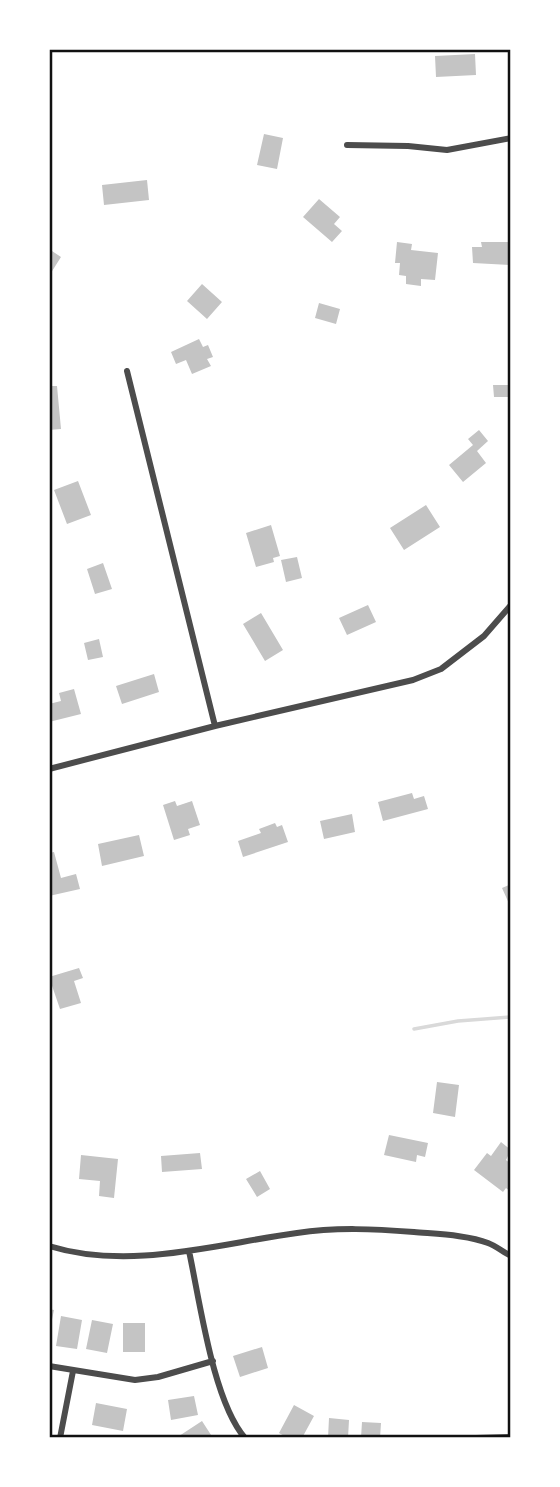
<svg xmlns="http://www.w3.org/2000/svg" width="560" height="1487" font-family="'Public Sans',sans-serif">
<rect width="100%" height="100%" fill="#fff"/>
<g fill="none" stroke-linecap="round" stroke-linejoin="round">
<!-- stream -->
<path stroke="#d9d9d9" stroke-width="3.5" d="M414 1029 458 1021 511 1017"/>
</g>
<!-- building -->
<path fill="#c4c4c4" d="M475 54 476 75 436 77 435 56Z
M264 134 283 138 277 169 257 165Z
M147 180 149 200 104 205 102 185Z
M319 199 340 217 334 224 342 231 332 242 303 217Z
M397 242 412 244 411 250 438 253 435 280 421 279V286L406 284V276L399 275 400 263H395Z
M481 242H510V265L473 263 472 247H482Z
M49 249 61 257 49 276Z
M202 284 222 302 207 319 187 301Z
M319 303 340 309 336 324 315 318Z
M199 339 203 347 208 345 213 357 207 359 211 366 192 374 186 360 176 364 171 352Z
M493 385H508V397H494Z
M49 386H57L61 429 49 430Z
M479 430 488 441 477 451 486 463 463 482 449 465 473 445 468 439Z
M78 481 91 515 67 524 54 490Z
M426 505 440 527 404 550 390 528Z
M271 525 280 556 273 558 274 562 256 567 246 533Z
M297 557 302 578 286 582 281 560Z
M103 563 112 589 95 594 87 569Z
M368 605 376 622 347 635 339 618Z
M261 613 283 650 265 661 243 624Z
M99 639 103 657 88 660 84 643Z
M154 674 159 692 122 704 116 686Z
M74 689 81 714 49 722V704L61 701 59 693Z
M412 793 414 799 424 796 428 809 383 821 378 802Z
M175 801 177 806 192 801 200 825 188 829 190 835 174 840 163 805Z
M352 814 355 832 324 839 320 821Z
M275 823 277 827 282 825 288 842 243 857 238 841 261 833 259 829Z
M139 835 144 856 102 866 98 844Z
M54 852 61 878 76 874 80 889 49 896V853Z
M511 884V908L502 888Z
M79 968 83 978 74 981 81 1003 60 1009 49 977Z
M437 1082 459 1085 455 1117 433 1113Z
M389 1135 428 1143 425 1157 417 1155 416 1162 384 1155Z
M501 1142 511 1150 506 1160 511 1164V1192L506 1188 503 1192 474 1170 487 1153 491 1156Z
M200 1153 202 1169 162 1172 161 1156Z
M81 1155 118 1159 114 1198 99 1196 100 1181 79 1179Z
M260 1171 270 1189 257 1197 246 1179Z
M49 1309 54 1310 50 1329H49Z
M61 1316 82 1320 77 1349 56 1346Z
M92 1320 113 1324 107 1353 86 1349Z
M123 1323H145V1352H123Z
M262 1347 268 1368 240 1377 233 1356Z
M194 1396 198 1415 171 1420 168 1400Z
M96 1403 127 1409 123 1431 92 1425Z
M294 1405 314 1416 302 1438H288L279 1433Z
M329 1418 349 1420 348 1438H328Z
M202 1421 213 1438H176Z
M362 1422 381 1423 380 1438H361Z"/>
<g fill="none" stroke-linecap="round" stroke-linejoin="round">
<!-- minor -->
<path stroke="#4c4c4c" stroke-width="6" d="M347 145 408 146 447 150 511 138
M127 371 215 726
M49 769 215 726 413 680 441 669 484 636 511 605
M49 1246C130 1271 216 1244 297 1233 336 1227 375 1229 414 1232 435 1234 468 1235 488 1243 496 1246 503 1252 511 1256
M189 1251C200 1302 213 1401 245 1438
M49 1366 135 1380 158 1377 213 1361
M60 1438 73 1371
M476 1438 511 1437"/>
</g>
<!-- border -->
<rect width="560" height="1487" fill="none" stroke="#ffffff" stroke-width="102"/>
<rect x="51" y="51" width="458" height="1385" fill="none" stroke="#111" stroke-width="2.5"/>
</svg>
